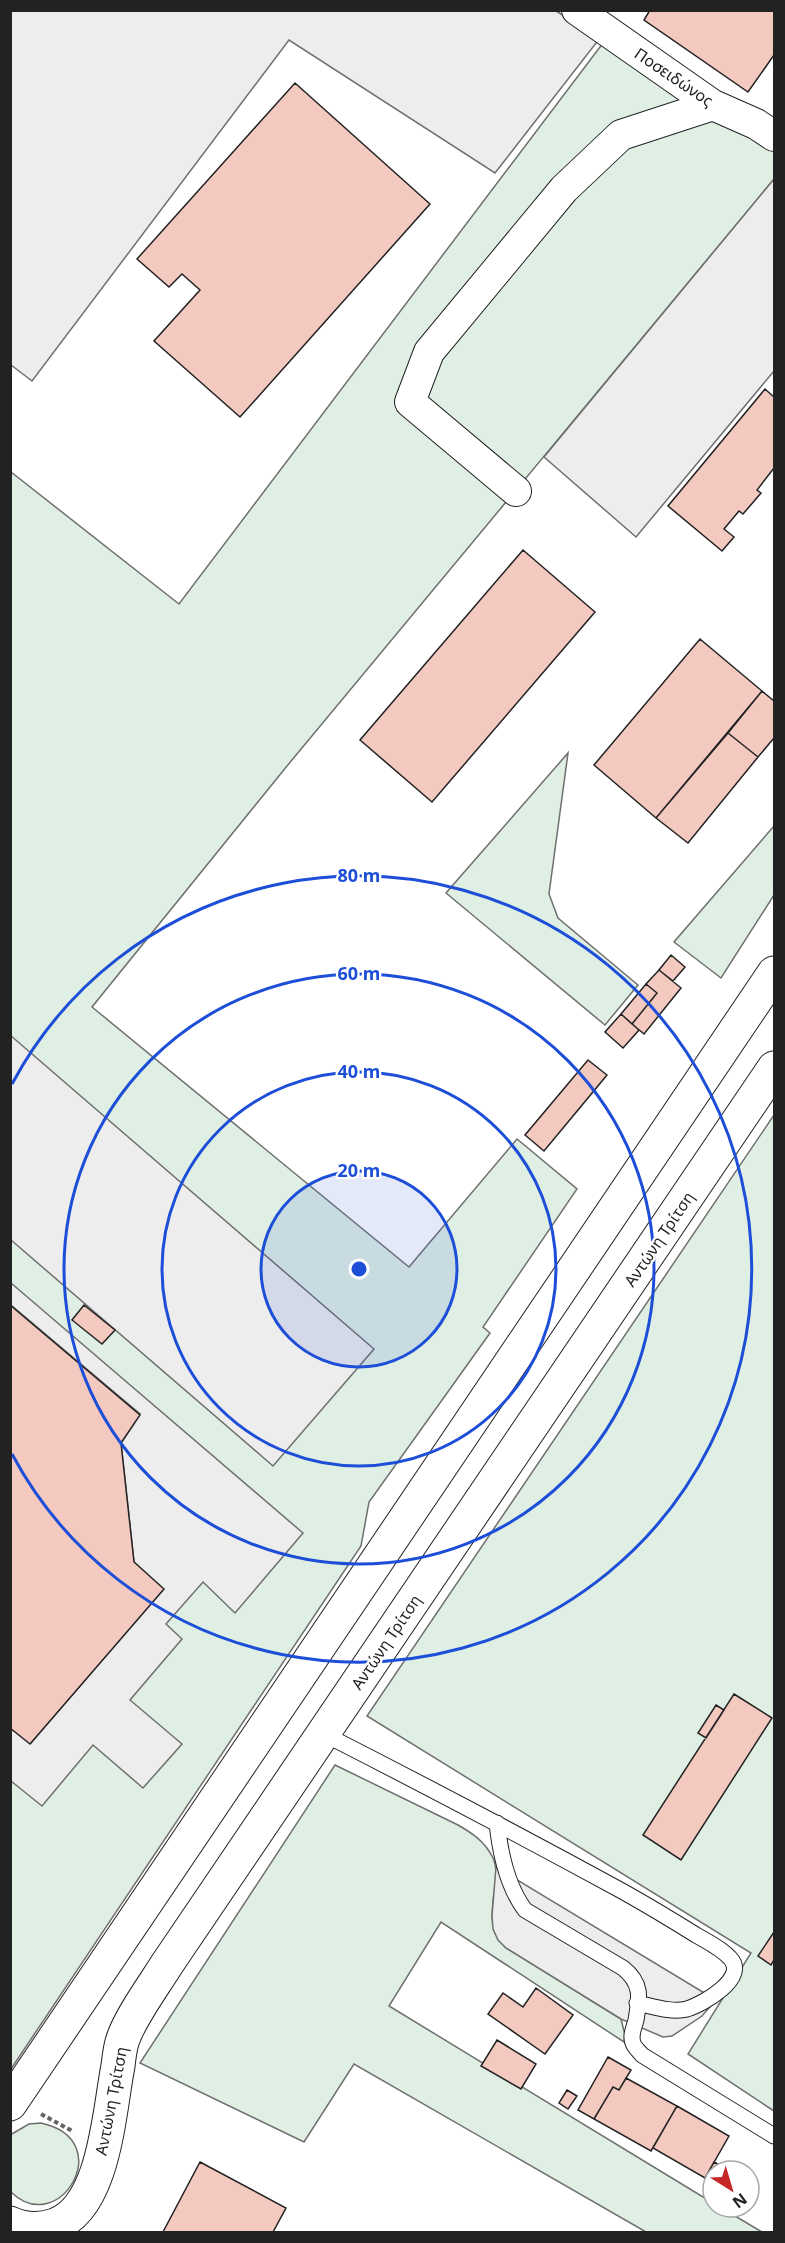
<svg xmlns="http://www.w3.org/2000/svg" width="785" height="2243" font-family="'Noto Sans',sans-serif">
<rect width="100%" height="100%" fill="#fff"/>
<!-- green -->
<path fill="#e0efe3" stroke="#6f6f6f" stroke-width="1.5" d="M606 39 774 148V179L287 766 92 1007 409 1267 517 1139 577 1189 483 1327 490 1333 369 1502 361 1546 11 2069V472L179 604Z
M568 753 549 894 558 918 638 985 605 1025 446 893Z
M774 826V895L721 978 674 942Z
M774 1115V2111L688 2054 751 1953 367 1716Z
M335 1765 458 1825C472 1833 484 1841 492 1856 506 1882 476 1919 506 1948L621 2019 625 2035 624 2042 441 1922 389 2006 713 2203V2207H720L762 2232H646L354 2064 304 2142 140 2063Z
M41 2123C119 2140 59 2239 11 2192L10 2135 29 2124Z"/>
<!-- parking -->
<path fill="#ededed" stroke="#6f6f6f" stroke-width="1.5" d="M10 11H556L600 38 495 173 289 40 32 381 11 365Z
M774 179V371L636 537 544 457Z
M10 1035 374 1349 273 1466 11 1240Z
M11 1283 303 1533 235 1613 203 1582 166 1624 182 1639 130 1700 182 1744 143 1788 93 1745 42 1806 11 1781 10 1728 31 1743 163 1589 134 1562 121 1443 140 1414 11 1305Z
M496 1867 716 2000 702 2016 672 2036 663 2037 621 2019 506 1948 498 1940 493 1929 492 1916Z"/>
<!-- building -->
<path fill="#f3c9c0" stroke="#222" stroke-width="1.5" d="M650 10H774V55L748 92 644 20Z
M295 83 430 204 240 417 154 341 200 290 182 274 169 287 137 259Z
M765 389 774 397V468L757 490 761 493 743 514 739 511 724 529 734 537 722 551 668 506Z
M523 550 595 612 432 802 360 740Z
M700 639 762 691 656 818 594 765Z
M762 691 774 701V738L758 757 728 733Z
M728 733 758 757 688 843 656 818Z
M671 955 685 967 673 981 659 970Z
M659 970 681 988 644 1034 632 1024 657 993 646 984Z
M646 984 657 993 632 1024 621 1014Z
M621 1014 639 1030 623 1048 605 1032Z
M588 1060 607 1075 544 1151 525 1135Z
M10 1305 140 1415 121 1443 134 1562 164 1589 30 1744 10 1728Z
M84 1305 115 1330 102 1344 72 1320Z
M734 1694 772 1718 681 1860 643 1835Z
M716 1705 724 1710 706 1738 698 1733Z
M774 1932V1960L771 1965 758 1956Z
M536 1988 573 2015 545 2054 488 2014 503 1993 523 2007Z
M497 2040 536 2064 521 2089 481 2066Z
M608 2057 631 2070 619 2090 613 2087 594 2119 578 2110Z
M626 2078 677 2106 651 2151 594 2119 613 2087 619 2090Z
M567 2090 577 2096 568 2109 559 2103Z
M677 2106 729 2136 705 2178 653 2148Z
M200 2162 286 2208 273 2232H163Z
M714 2162 730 2171H713V2182L705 2178Z"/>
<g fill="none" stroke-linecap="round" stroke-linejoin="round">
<!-- service casing -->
<g stroke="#222" stroke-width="17">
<path id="service" d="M324 1734C424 1785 523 1837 622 1891 647 1905 672 1920 696 1935 708 1942 721 1948 730 1958 749 1978 703 2004 687 2009 672 2013 652 2006 637 2003
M497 1823C500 1852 507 1886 525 1910L623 1968C642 1983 640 1997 636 2020 634 2028 630 2035 633 2043 634 2047 639 2051 642 2055L774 2136"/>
</g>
<!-- minor casing -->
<g stroke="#222" stroke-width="32">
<path id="minor" d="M577 10 713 105 756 124 774 136
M516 491 410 402 429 352 564 189 621 135 713 105"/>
</g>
<!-- tertiary casing -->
<g stroke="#222" stroke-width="35">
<path id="tertiary" d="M10 2104 774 973
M10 2223C25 2230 40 2230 55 2225 105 2207 109 2111 118 2066 119 2057 120 2047 123 2039 131 2016 154 1985 167 1964L774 1068"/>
</g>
<!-- path -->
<path stroke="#646464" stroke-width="4" stroke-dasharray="4.5 3" stroke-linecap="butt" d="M41 2114 74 2132"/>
<!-- service -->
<use href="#service" stroke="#fff" stroke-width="15"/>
<!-- minor -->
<use href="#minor" stroke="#fff" stroke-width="30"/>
<!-- tertiary -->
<use href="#tertiary" stroke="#fff" stroke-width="33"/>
</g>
<!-- distance rings -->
<circle cx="359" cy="1269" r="98" fill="#1d4ed8" fill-opacity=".12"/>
<g fill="none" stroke="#1d4ed8" stroke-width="3">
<circle cx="359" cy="1269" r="98"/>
<circle cx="359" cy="1269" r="197"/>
<circle cx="359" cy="1269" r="295"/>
<path d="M12 1084A393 393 0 1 1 12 1454"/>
</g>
<g text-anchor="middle" stroke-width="4.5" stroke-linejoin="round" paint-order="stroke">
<!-- street labels -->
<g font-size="16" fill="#222" stroke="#fff">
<text transform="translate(674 77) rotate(34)" y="6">Ποσειδώνος</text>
<text transform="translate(659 1239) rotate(-56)" y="6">Αντώνη Τρίτση</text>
<text transform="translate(386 1642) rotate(-56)" y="6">Αντώνη Τρίτση</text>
<text transform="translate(111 2101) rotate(-79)" y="6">Αντώνη Τρίτση</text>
</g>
</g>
<circle cx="359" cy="1269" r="9" fill="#1d4ed8" stroke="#fff" stroke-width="3"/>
<g font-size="18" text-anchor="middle" font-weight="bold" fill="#1d4ed8" stroke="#fff" stroke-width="4.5" stroke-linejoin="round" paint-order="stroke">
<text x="359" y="882">80 m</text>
<text x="359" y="980">60 m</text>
<text x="359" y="1078">40 m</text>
<text x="359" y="1177">20 m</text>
</g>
<!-- border -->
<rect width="785" height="2243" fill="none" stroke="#222222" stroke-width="24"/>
<!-- north arrow -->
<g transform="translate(731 2189) rotate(143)"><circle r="28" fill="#ffffff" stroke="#a7a7a7" stroke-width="1.5"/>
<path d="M0-4.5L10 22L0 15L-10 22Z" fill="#c62828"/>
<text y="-9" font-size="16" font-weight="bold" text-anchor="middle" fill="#222222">N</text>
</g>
</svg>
